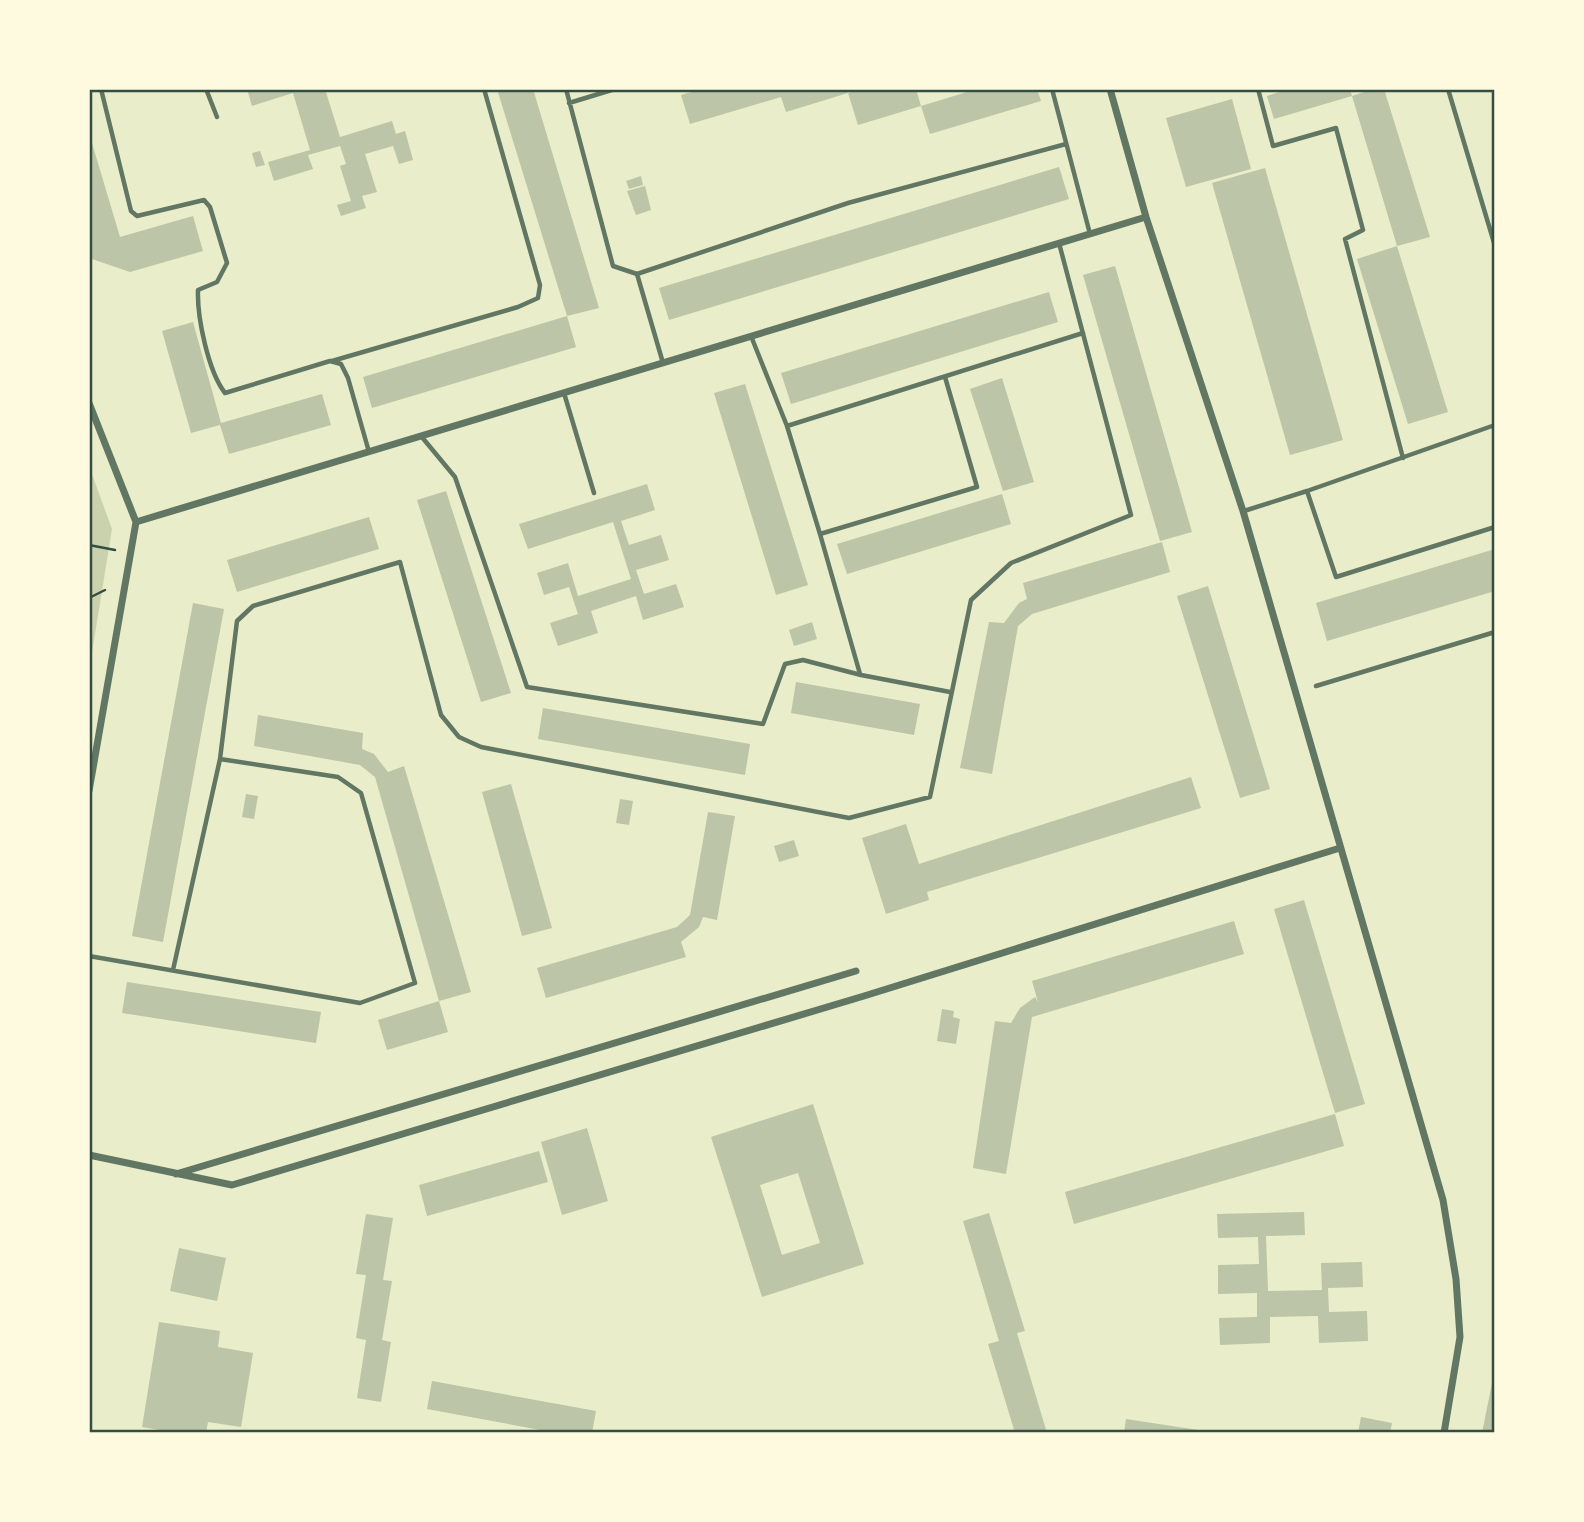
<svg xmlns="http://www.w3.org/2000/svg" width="1584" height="1522" font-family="'Sofia Sans Condensed',sans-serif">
<rect width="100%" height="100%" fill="#e9edc9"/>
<!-- green -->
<path fill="#cad2ad" d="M89 466 112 529 89 671Z"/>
<!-- building -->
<path fill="#bcc5a7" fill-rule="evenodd" d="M247 89H325L340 137 392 121 396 134 405 131 413 160 399 164 393 146 365 154 377 192 362 196 366 208 341 216 337 205 351 201 340 166 346 164 340 146 308 155 313 169 274 181 268 162 310 150 293 93 252 106Z
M497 89H533L599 308 567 316Z
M701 89H847L848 93 862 89H916L921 106 858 125 848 93 786 112 781 97 690 124 681 95Z
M977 89H1037L1041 101 930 134 921 106Z
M1288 89H1350L1352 96 1274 119 1267 96Z
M1373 89H1384L1430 237 1397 246 1352 96Z
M1232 99 1251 169 1186 187 1166 118Z
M89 133 120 237 193 216 203 251 130 272 89 258Z
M260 151 265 165 256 167 252 153Z
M1059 167 1069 199 669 320 659 288Z
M1265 168 1343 440 1290 455 1212 183Z
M641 176 643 185 629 189 626 181Z
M645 186 651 210 636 215 627 191Z
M1397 246 1448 412 1408 424 1357 259Z
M1115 266 1192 532 1160 541 1083 275Z
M1049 292 1058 322 791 404 781 373Z
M567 316 576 347 372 408 363 377Z
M193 322 221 423 322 394 331 425 229 454 220 425 191 433 162 331Z
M1002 378 1034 482 1003 491 970 389Z
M745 384 808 585 776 595 714 393Z
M647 484 655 510 621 521 629 545 661 535 669 560 636 570 644 594 676 584 684 607 643 620 636 596 591 611 598 633 558 646 550 623 578 614 569 587 544 595 537 573 568 563 578 596 631 579 613 522 528 549 519 524Z
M446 491 511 693 481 702 417 500Z
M1002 494 1011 524 847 574 837 544Z
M369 517 379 549 237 592 227 560Z
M1162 542 1170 572 1032 614 1018 626 992 774 960 768 989 622 1004 623 1019 603 1027 599 1023 583Z
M1495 549V591L1327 641 1316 603Z
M1208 586 1270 789 1240 798 1177 596Z
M193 603 224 609 163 942 132 936Z
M812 622 817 639 794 646 789 630Z
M796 682 920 704 914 735 791 713Z
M543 708 750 744 745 775 538 739Z
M258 715 363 733 362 749 374 754 388 772 404 766 471 992 439 1001 375 777 360 765 254 746Z
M1191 777 1201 808 927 892 929 900 886 914 862 838 906 824 919 864Z
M511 784 552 928 522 936 482 792Z
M246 794 258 796 254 819 242 817Z
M620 799 633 801 629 825 616 823Z
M708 812 735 816 717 920 703 917 699 927 681 942 686 957 546 998 537 968 677 927 690 915Z
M794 840 799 856 779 862 774 846Z
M1304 900 1365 1104 1335 1113 1274 909Z
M1234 921 1244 954 1032 1017 1006 1174 973 1168 995 1021 1011 1023 1020 1008 1035 997 1038 1002 1032 981Z
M127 982 321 1012 316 1043 122 1013Z
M439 1001 448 1032 387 1050 378 1020Z
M942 1009 954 1011 953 1017 960 1019 956 1044 937 1041Z
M813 1104 864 1264 762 1297 711 1137ZM798 1173 820 1243 782 1255 760 1185Z
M1335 1114 1344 1146 1074 1224 1065 1192Z
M587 1128 608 1201 562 1215 541 1142Z
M539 1151 548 1182 427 1216 419 1185Z
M1304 1212 1305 1235 1266 1236 1268 1291 1322 1290 1321 1263 1362 1262 1363 1287 1328 1288 1329 1312 1367 1311 1368 1341 1319 1343 1318 1316 1270 1317V1343L1220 1345 1219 1318 1257 1317V1293L1218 1294V1265L1259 1264 1258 1237 1218 1238 1217 1214Z
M989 1213 1025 1331 1017 1333 1047 1433H1015L988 1344 999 1341 963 1221Z
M366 1214 393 1218 383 1280 392 1281 382 1340 391 1342 381 1402 357 1398 366 1340 356 1338 366 1275 356 1274Z
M179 1248 226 1258 217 1301 170 1291Z
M159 1322 220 1331 218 1347 253 1353 241 1427 208 1422 206 1433H177L142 1427Z
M432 1381 596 1411 592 1433H557L427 1409Z
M1492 1383 1495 1384V1433H1482Z
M1361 1417 1392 1423 1390 1433H1358Z
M1126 1419 1205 1431V1433H1124Z"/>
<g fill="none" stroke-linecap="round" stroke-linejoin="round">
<!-- path -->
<path stroke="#344e41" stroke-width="2.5" d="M89 545 115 550
M89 598 105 590"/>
<!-- service -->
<path stroke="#617663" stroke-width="4.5" d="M101 89 131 211 137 216 204 200 210 207 227 263 217 282 198 290C197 317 208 371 225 393L330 361 341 364 348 378 369 452
M206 89 217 117
M566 89 613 266 637 274 663 363
M1052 89 1090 234
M1258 89 1273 146 1336 128 1363 230 1345 239 1403 458
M1448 89 1495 246
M569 103 615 89
M637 274 848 203 1066 144
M751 336 787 426
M332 361 518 307 538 298 540 285 484 89
M945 377 977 487 820 534 787 426 1083 333
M564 393 594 493
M421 436 455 477 527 687 763 724 785 664 803 660 861 675 950 692
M1307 491 1495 425
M1244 511 1307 491 1336 577 1495 527
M820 534 860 674
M1316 686 1495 632
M89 956 360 1003 415 983 361 793 338 777 220 759
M173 970 220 759 237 621 253 606 400 562 441 715 459 737 481 747 849 818 930 797 971 600 1011 563 1131 515 1059 243"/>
<!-- minor -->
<path stroke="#617663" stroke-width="7" d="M1110 89 1146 217 1243 511 1443 1200 1456 1279 1460 1337 1444 1433
M89 403 136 522 89 791
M136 522 1146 217
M89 1155 232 1185 864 996 1340 848
M176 1174 856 971"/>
</g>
<!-- border -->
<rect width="1584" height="1522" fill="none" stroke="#fefae0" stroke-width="182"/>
<rect x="91" y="91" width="1402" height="1340" fill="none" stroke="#344e41" stroke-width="2.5"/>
</svg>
